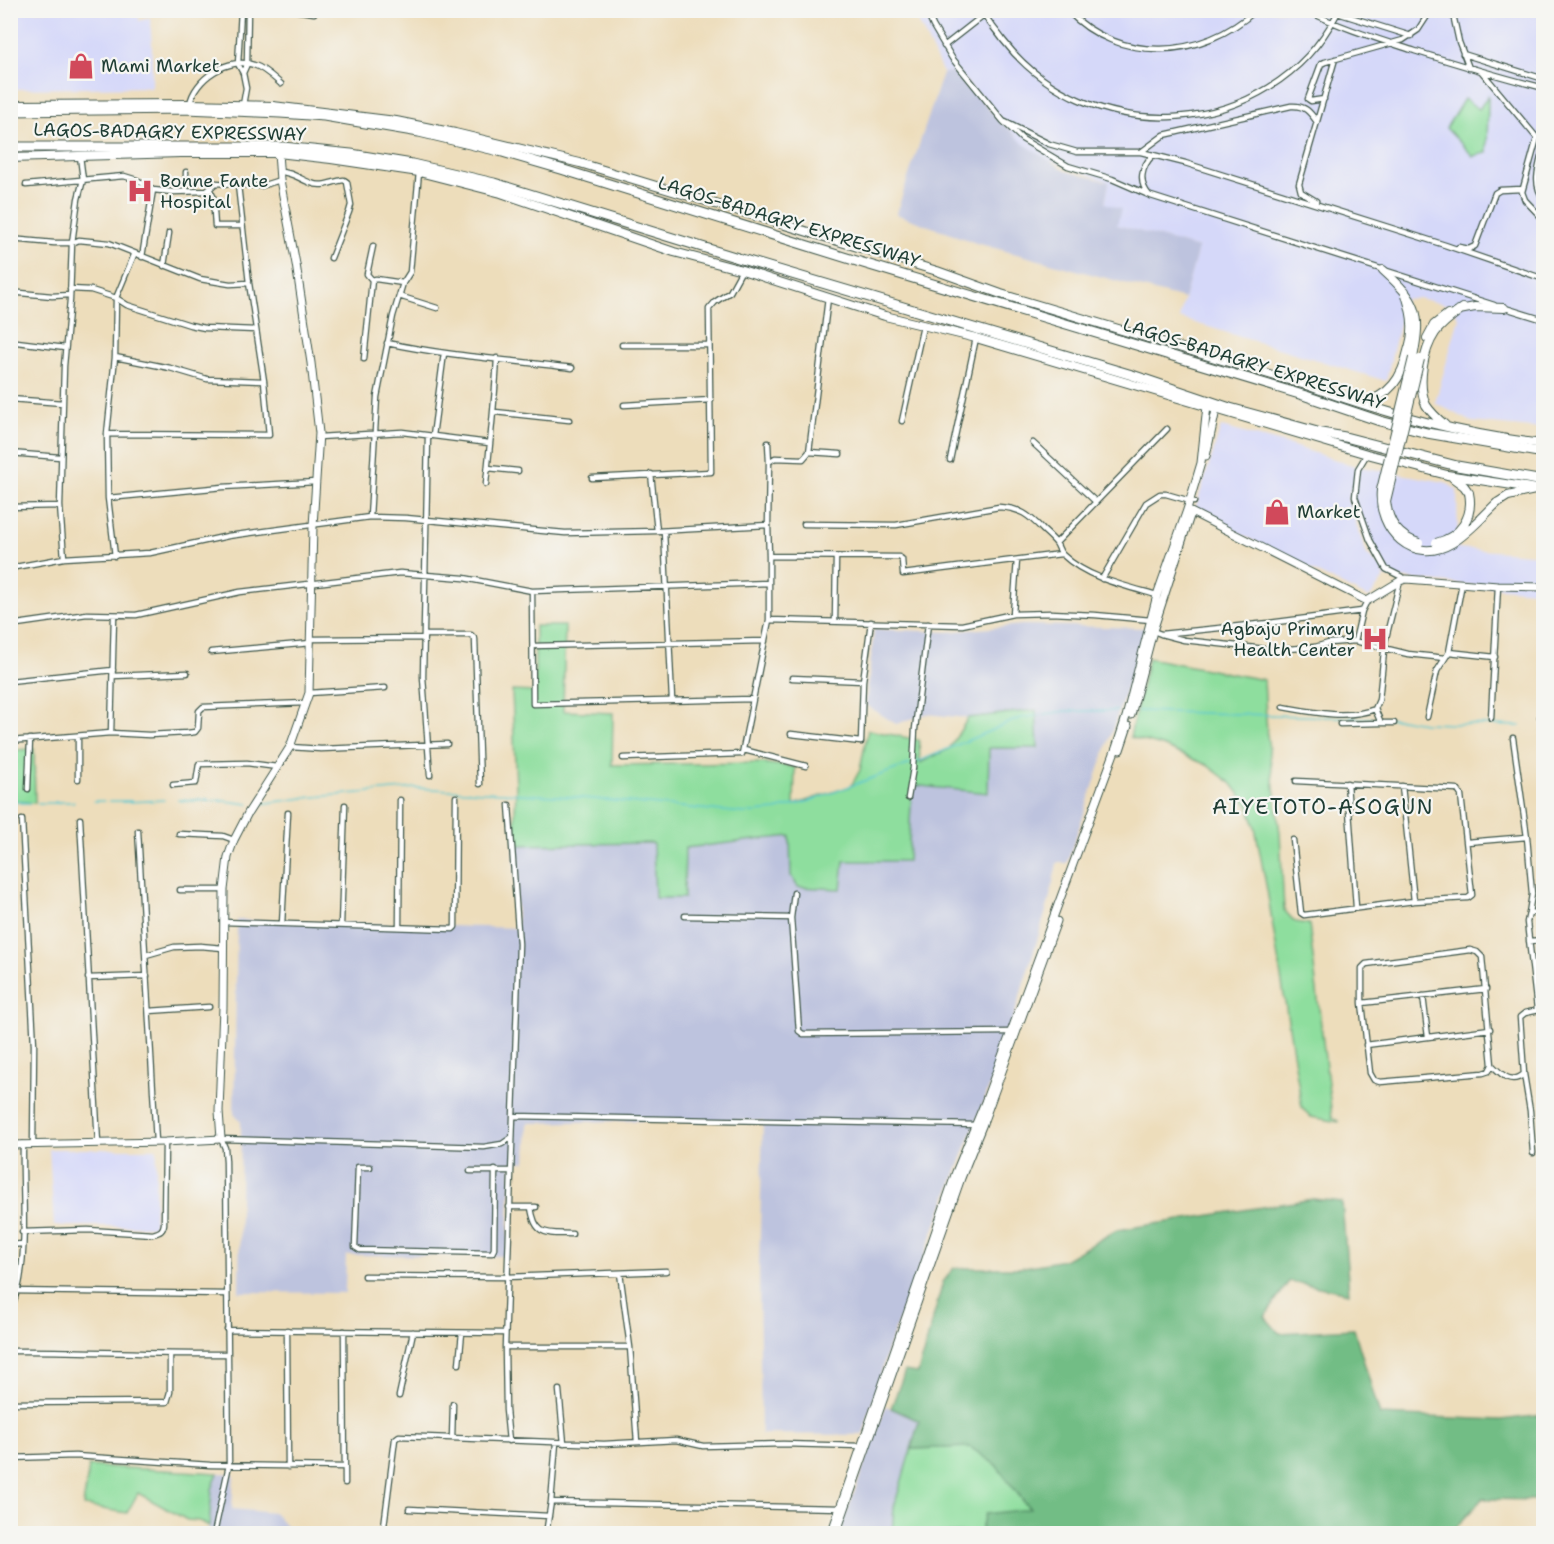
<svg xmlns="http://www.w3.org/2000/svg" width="1554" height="1544" font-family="'Shantell Sans',sans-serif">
<rect width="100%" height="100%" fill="#f6f6f2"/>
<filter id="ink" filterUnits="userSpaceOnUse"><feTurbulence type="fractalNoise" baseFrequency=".0167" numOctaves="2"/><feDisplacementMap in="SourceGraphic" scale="12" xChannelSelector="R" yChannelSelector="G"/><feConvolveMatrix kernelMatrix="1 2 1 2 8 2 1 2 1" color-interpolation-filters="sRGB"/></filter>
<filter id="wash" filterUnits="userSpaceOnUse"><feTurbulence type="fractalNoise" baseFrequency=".008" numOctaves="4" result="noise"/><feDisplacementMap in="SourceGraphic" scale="24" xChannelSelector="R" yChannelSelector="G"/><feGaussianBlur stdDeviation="1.35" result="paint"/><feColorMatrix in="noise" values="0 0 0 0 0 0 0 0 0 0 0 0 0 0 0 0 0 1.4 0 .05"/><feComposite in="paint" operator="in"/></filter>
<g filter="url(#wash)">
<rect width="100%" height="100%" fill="#edddbb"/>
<!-- built -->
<path fill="#d5d8f9" d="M139 11V21L150 17 152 44V87L11 89V11Z
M917 11H1543V429L1472 422 1435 403 1459 318 1452 306 1418 298 1405 299 1386 381 1179 318 1198 248 1117 225 1105 204 1109 182 1046 159 1023 144 958 72 943 73 918 21Z
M1221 427 1290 445 1355 466 1354 474 1356 466 1445 482 1457 490 1458 548 1541 555 1543 520V590L1533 591 1385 577 1384 569 1372 552 1351 499 1352 482 1348 500 1367 555 1383 569 1384 578 1369 598 1272 551 1195 509Z
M49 1149H157L154 1226H54Z"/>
<!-- industrial -->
<path fill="#bdc3de" d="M958 72 989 109 1024 144 1066 171 1109 182 1105 203 1121 209 1117 225 1198 248 1184 299 976 243 896 214 943 73Z
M1022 625 1147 628 1067 863H1057L1049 901 1003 1052 887 1351 863 1435 761 1434 759 1266 763 1121 668 1120 528 1123 526 1162 512 1161 507 1256 346 1255 345 1293 239 1292 241 1122 234 1114 237 920 517 928 514 845 653 843 655 898H684L685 848 791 836V876L844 861 911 784 988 793 989 748H1037L1036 710 968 718 927 714 896 724 866 705 874 629 948 632Z
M886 1406 919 1421 894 1507 892 1533 839 1534Z
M218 1473 234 1474 232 1509 274 1513 292 1533 208 1534 212 1489Z"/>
<!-- green -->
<path fill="#8ede9e" stroke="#568e69" stroke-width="1.5" d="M1488 96 1487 153 1473 156 1446 128 1464 99 1479 109Z
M535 626H565L563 711 613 713 612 765 761 763 795 767 794 805 851 786 860 770 868 730 919 740 920 763 949 749 968 718 1036 710 1038 748H989L988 793 912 785 908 861H844L841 889 798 887 791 876 790 836 685 848 684 898H655L653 843 514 845 516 787 512 691 535 692Z
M1148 658 1264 680 1267 734 1280 833 1284 910 1295 922 1309 924 1332 1117 1339 1122 1311 1117 1302 1108 1267 890 1255 827 1248 805 1232 784 1207 765 1162 746 1130 737Z
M34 749 35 803 11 801V750Z
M970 1447 996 1465 1030 1510 985 1514 980 1533 892 1534 894 1507 911 1449Z
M89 1466 218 1473 212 1489 209 1526 199 1521 187 1520 138 1493 127 1513 83 1506Z"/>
<!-- forest -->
<path fill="#72bd85" stroke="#487d5c" stroke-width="1.5" d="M1313 1199 1342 1202 1349 1293 1289 1281 1265 1317 1279 1333 1354 1329 1380 1415 1501 1420 1543 1415V1500L1482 1499 1451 1533H980L985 1514 1030 1509 996 1465 970 1447 911 1449 919 1421 891 1408 905 1371 918 1373 943 1282 954 1268H1019L1064 1260 1117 1230Z"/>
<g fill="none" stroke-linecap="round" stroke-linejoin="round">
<!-- stream -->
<path stroke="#5ac8d0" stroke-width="1.5" d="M1138 711 1401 719 1424 723 1520 726
M915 763 1020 718 1065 711H1117
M178 800H206
M217 800 249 804
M10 801 29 803
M94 801H104
M109 801H131
M145 801 164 800
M182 801 215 800H211
M55 802H74
M122 802 151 801
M20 803H31
M37 803H50
M41 803H58
M260 804 303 798 416 788 572 797 744 813 776 810 810 801 910 764"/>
</g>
</g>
<g filter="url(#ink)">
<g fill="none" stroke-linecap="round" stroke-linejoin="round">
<!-- street casing -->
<g stroke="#3e5548" stroke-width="7">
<path id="street" d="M241 10 238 64 243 73 246 88 243 105
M293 10 314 13
M926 10 933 26 952 58 1003 121 1022 139 1068 166 1112 179 1151 196 1494 305
M982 10C987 21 996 30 1003 40 1089 152 1271 141 1337 14
M1067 10C1119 65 1203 59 1256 10
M1306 10C1341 28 1378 39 1415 51 1457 64 1500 77 1544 88
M1328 10 1411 36
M1452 10 1459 42 1469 68
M928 15 945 10
M944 46 990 10
M1463 54 1544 79
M1482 72 1537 138 1522 192 1525 200 1544 220
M243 73 247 64 248 10
M1324 99 1311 101 1308 99 1321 64 1325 62 1403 40 1418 30 1431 10
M190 104C194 79 229 56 254 65 264 68 273 77 281 84
M1005 122 1049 144 1077 152H1141L1185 163 1445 245 1544 279
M1544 146C1540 163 1531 184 1544 199
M1141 152 1164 135 1291 106C1305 105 1310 112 1317 122
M279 172C293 172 299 179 311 183 323 188 333 181 344 180L347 182 351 205 349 212 331 258
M26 185 124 176 137 180 153 190 173 192 207 191 216 183 261 186 280 180
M210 190 213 196 215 226H242
M186 192V172
M1149 195C1138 182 1141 167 1153 155
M1316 201 1301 192 1299 184 1335 59
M10 239 54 243H72L79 240 109 243 200 279 230 284 249 283
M1459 247 1469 249 1475 246 1495 193 1500 190 1522 189
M142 257 153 190
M164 266 169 233
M372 280 367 274 373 246
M70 289 91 290 116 298 127 305 190 325 205 328 256 330
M10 292 52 296 70 295
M399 296 437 308
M1502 307 1544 320
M17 342 65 348
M387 343C448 356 511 360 572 368
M622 345H709
M115 357 170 368 207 379 264 381
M364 359 372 280 376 279 403 283
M10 399 63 403
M624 405 711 400
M495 412 569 420
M902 421 923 326
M107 434 269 435 264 381 249 283 238 185
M428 436 423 677 430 775
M433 436 444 353
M319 437 402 432 489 443
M768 443 769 462
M1033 443 1096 502
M809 452 840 454
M10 453 60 457
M1367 454 1358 469 1355 497 1370 540 1386 569 1406 579
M950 460 976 338
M488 468 518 471
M651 474 657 531
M592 478 711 472 709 309 715 302 730 292 742 270
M486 484C490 442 495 400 497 358
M108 498 223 487 316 482
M10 507 60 506
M370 517 377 397 393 316 403 283 410 272 419 172
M804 524 896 525 999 507C1020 508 1029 515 1043 530 1047 534 1052 538 1056 543 1059 547 1059 552 1063 555 1087 578 1125 586 1157 595
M768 525 769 462 775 458 803 459 809 452 828 298
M664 531 672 700
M1056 543 1167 429
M115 556 108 498 107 434 115 357 116 298 134 255
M64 558 60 506 64 366 70 300 72 243 78 199 83 180 80 156
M10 568 64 558 150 553 228 536 370 517 406 518 565 533 657 531 768 525 769 556
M1102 579 1146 503 1160 494H1166L1194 502
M532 591 533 704 753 699
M1013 614 1017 560
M769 620 962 625 1013 614 1051 613 1095 615 1151 620
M835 621 836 557
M10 625 87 614 136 615 240 592 400 573 464 578 532 591 769 583
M1153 631 1161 634 1269 623 1362 611
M1161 634 1184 640 1274 650 1315 647 1329 643 1355 641 1408 654 1445 658
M425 635H471L475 639 480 784
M311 639 424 638
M1355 641 1362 611 1367 601
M533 646 765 641
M211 652 311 643
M1449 652 1495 657
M113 676 187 673
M792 678 863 681
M10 681 113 670
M309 693 385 688
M1283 707C1311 712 1347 720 1375 709L1379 700 1385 642 1400 581
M1375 709 1381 723H1394
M1427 717 1437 671 1449 652 1462 583
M1540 717H1544
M1491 718 1498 586
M1340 724 1381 723
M111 733 114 616
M791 734 861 742 863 681 871 622
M78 736V779
M1513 738 1527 837 1532 894 1529 913
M10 741 111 733 149 735 187 733 195 732 198 728 199 711 203 707 306 703
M290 747 321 749 447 744
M744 750 806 766
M623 758 742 754 769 620V556L899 557 902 559 903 574 1061 554
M1347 783 1356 907
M173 785 196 783 199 764 247 763 277 767
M1402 786 1414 901
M28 789 30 739
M908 798 913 768 915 729 928 624
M509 805 519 944 505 1347 506 1410 509 1441
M80 819 98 1143
M22 820 34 1045 33 1144
M138 831 156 1142
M179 834 223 836 234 840
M1293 840 1301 913 1304 915 1414 901 1468 898 1472 895 1461 795 1457 789 1296 781
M1467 842 1527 837
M180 890H224
M685 916 791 918 799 1031 803 1034 1010 1032
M791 918 794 893
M223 922 453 929 455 927 456 797
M282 924 288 813
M341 925 345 805
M399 926 400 800
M1529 941 1544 940
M146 955 174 947 200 946 223 948
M88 978 147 976
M1423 996 1428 1037
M1362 1003 1486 989
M1537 1009 1527 922 1529 913 1544 912
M149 1011 209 1007
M1366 1045 1490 1029
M1492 1065 1482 957 1477 952 1470 950 1366 964 1362 968V1003L1370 1073 1374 1080 1380 1082 1483 1073 1489 1071 1492 1065C1502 1075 1511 1085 1524 1074L1520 1017 1525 1013 1544 1009
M1524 1074 1530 1111 1533 1153
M513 1116 978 1125
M370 1167H358L355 1247 360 1250 492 1253 494 1249 495 1170
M470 1171H510
M509 1207H536
M531 1207C535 1237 547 1233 572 1234
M22 1232 88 1230 153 1234C160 1232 163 1231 164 1224L165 1142
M10 1245 22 1244
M620 1273 630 1347 637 1442
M364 1276 507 1277 666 1271
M10 1291 226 1294
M10 1319C11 1304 18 1293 20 1279 27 1238 22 1186 23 1144
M227 1330 505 1333
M287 1330 288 1467
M344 1331 345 1483
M505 1347H630
M10 1351C83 1350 155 1355 227 1354
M459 1364 462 1333
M559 1390 564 1443
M399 1396 413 1332
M10 1403 167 1402 170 1392V1354
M452 1438 453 1404
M10 1458 75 1456 210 1465 345 1467
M551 1502 556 1443
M409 1509 549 1516
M214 1534 229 1465 226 1161 225 1148 221 1139 484 1147 502 1144 512 1137
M383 1534 395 1439 399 1436 604 1444 676 1440 703 1446 783 1444 861 1446
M546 1534 551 1502 841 1508"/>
</g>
<!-- secondary casing -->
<g stroke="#3e5548" stroke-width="9">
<path id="secondary" d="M1206 456 1216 410
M1187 510 1367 601 1400 581 1406 579 1498 586 1544 587
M1131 715 1153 631 1190 516
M1120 750 1128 726
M10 1145 165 1142 221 1139 219 1111 223 1007 224 890 228 857 234 840 248 813 290 747 309 693 313 526 319 433 311 363 296 264 280 180 278 153
M831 1534 956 1172 985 1102 1116 748 1126 717 1157 595 1187 510 1201 463 1207 406
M836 1534 961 1178 982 1126 1057 921"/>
</g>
<!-- primary casing -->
<g stroke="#3e5548" stroke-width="10">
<path id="primary" d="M10 105 190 104 273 106 396 121 455 133 580 163 937 271 1001 294 1309 386C1384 413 1464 435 1544 444
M10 158 181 153H278L331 159 419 172 501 193 674 252 742 270 885 316 976 338 1367 454 1447 475 1544 490
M1383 270C1418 302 1422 312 1413 358
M1459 310 1475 307 1504 308
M1427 338 1434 325 1448 314
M1362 403C1390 396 1402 378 1408 351 1411 342 1413 333 1412 323 1412 312 1408 302 1405 291
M1445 425C1438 419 1431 413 1426 405 1417 384 1423 351 1435 333 1442 323 1452 316 1463 308
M1453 478 1464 486 1469 493
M1497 503 1508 496 1535 490"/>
</g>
<!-- highway casing -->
<g stroke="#3e5548" stroke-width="11">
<path id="highway" d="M10 111 186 109 280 113 324 116 419 132 499 151 561 169 863 263 1306 396 1380 421 1427 433 1544 453
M10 147H283L351 154 412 164 494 183 738 258 1132 375 1230 408 1321 433 1345 437 1457 466 1544 481"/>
</g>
<!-- street -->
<use href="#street" stroke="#fff" stroke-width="4.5"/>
<!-- secondary -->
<use href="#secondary" stroke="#fff" stroke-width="7"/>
<!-- primary -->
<use href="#primary" stroke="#fff" stroke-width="8"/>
<!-- highway -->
<use href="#highway" stroke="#fff" stroke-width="9"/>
<!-- primary-bridge casing -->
<g stroke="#3e5548" stroke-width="10" stroke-linecap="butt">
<path id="primary-bridge" d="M1413 358 1381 490C1377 530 1413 566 1452 543 1469 533 1483 516 1497 503
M1419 543C1398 537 1388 522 1386 501L1420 359
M1436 543C1460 537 1474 517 1469 493"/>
</g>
<!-- primary-bridge -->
<use href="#primary-bridge" stroke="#fff" stroke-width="8"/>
</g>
</g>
<!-- icons -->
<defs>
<g id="shop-bare" transform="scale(2.07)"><path d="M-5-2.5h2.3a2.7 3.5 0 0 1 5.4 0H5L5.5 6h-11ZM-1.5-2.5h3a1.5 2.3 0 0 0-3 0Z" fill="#d1495b" stroke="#f6f6f2" stroke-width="2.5" paint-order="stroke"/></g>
<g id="hospital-bare" transform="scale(2.07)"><path d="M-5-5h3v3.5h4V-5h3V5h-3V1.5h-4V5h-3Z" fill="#d1495b" stroke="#f6f6f2" stroke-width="2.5" paint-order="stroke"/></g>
</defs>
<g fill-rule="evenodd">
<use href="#shop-bare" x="81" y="66"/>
<use href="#hospital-bare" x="140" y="191"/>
<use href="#shop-bare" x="1277" y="512"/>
<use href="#hospital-bare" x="1375" y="639"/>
</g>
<g text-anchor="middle" stroke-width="4.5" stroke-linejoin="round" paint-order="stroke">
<!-- poi labels -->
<g font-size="18" fill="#1f3d34" stroke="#f6f6f2" text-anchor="start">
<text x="101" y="72">Mami Market</text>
<text x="160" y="187">Bonne Fante<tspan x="160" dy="21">Hospital</tspan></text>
<text x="1297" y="518">Market</text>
<text x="1355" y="635" text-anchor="end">Agbaju Primary<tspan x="1355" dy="21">Health Center</tspan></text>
</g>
<!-- street labels -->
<g font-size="18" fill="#1f3d34" stroke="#f6f6f2">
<text transform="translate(170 132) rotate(1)" y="6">LAGOS-BADAGRY EXPRESSWAY</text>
<text transform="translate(789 222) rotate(17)" y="6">LAGOS-BADAGRY EXPRESSWAY</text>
<text transform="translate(1254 364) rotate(17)" y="6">LAGOS-BADAGRY EXPRESSWAY</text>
</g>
<!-- quarter labels -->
<g font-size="21" letter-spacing="1.5" fill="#1f3d34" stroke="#f6f6f2">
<text x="1323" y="814">AIYETOTO-ASOGUN</text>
</g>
</g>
<!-- margin -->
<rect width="1554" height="1544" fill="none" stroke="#f6f6f2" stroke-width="36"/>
</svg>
